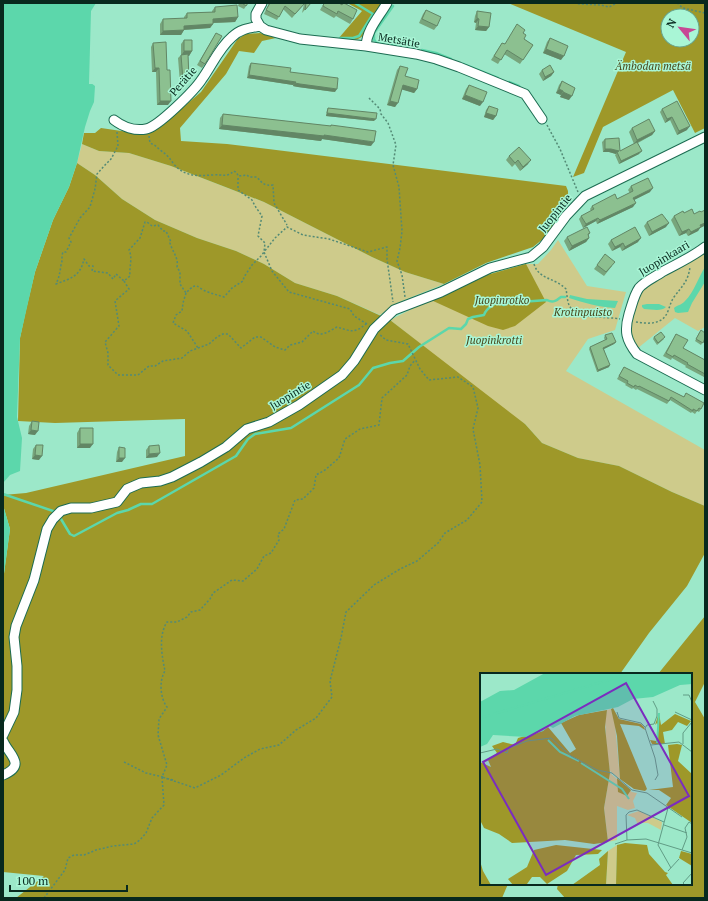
<svg xmlns="http://www.w3.org/2000/svg" width="708" height="901" font-family="'PT Serif',serif">
<rect width="100%" height="100%" fill="#9ce8c9"/>
<!-- green -->
<path fill="#cecb8b" d="M82 144 99 151 129 153 171 166 264 202 372 257 405 272 444 284 397 303 380 315 337 296 295 283 264 264 236 251 197 238 155 220 122 199 95 175 77 163Z
M558 240 587 286 626 292 615 330 588 339 566 371 705 450V506L672 492 619 466 578 458 542 443 525 424 500 407 390 320 469 280 526 264H538L551 250Z
M705 251V327L698 331 675 318 638 348C625 328 632 306 644 288Z"/>
<!-- forest -->
<path fill="#9e9829" fill-rule="evenodd" d="M347 3H382C377 12 368 33 360 38 353 42 345 40 338 39L362 11Z
M508 3H705V128L695 133 673 90 603 127 584 173 573 177 626 52ZM668 16H692V40H668Z
M260 33 276 38 262 41 254 53 239 51 226 74 180 128 181 141 227 144 566 186 568 191V199L565 208 543 239 533 247 486 263 444 284 405 272 372 257 264 202 228 188 171 166 129 153 99 151 82 144 84 133H95L101 128 135 133 151 132 167 121 201 92 237 40 245 34Z
M77 163 95 175 122 199 155 220 197 238 236 251 264 264 295 283 337 296 390 320 525 424 542 443 578 458 619 466 672 492 705 506V553L687 586 649 633 620 674H481V884H508L502 898H16L44 876 3 872V581L10 529 3 505V495L26 493 185 456V419L55 423 18 421 20 338 26 310 35 272 53 220 69 187Z
M526 264 546 302 515 326 503 330 488 326 431 300 469 280Z
M705 616V682L695 702 705 719V898H565L557 889 558 884H691V674H658Z"/>
<!-- water -->
<path fill="#5cd7ab" d="M3 3H97L92 12 91 83 95 86 94 102 90 111 85 127 77 163 69 187 53 220 35 272 20 338 17 417 22 438 20 471 10 475 3 483Z
M705 267V282L692 303 688 312 678 313 675 312 674 308C677 305 682 305 685 301 694 292 698 278 705 267Z
M570 295 587 299 618 301 615 308C599 307 584 303 569 298Z
M647 304H659L666 307C661 312 651 309 644 309L642 307V305Z
M3 505 10 529 3 581Z"/>
<!-- pier -->
<path fill="#9ce8c9" d="M96 3H99L94 12 93 84H89L91 11Z"/>
<g fill="none" stroke-linecap="round" stroke-linejoin="round">
<!-- stream -->
<path stroke="#5cd7ab" stroke-width="2.5" d="M340 38H353L359 36 373 14 355 3
M384 45 374 40V33L393 6
M391 45 404 48
M422 50 436 53 451 59
M463 64 498 78
M509 82 519 86
M3 494 56 512
M61 519 70 534 74 536 117 513 128 510 141 504H152L236 456 248 439 255 434 291 428 359 385 373 368 390 363 403 361 419 347 449 328 461 329 466 324 468 319 473 317 484 315C486 308 491 307 497 302L504 305 507 303 547 300C553 303 556 301 561 297H565"/>
<!-- street casing -->
<g stroke="#1c6c52" stroke-width="11">
<path id="street" d="M262 3 256 14V19L260 26 266 30 300 39 366 46 416 54 436 59 459 67 525 94 542 119
M366 46C367 29 379 17 387 3
M114 120C123 127 135 131 146 129 158 127 195 90 202 79 212 65 219 48 232 37 240 29 249 28 260 26
M705 247C692 257 677 264 662 272 655 277 645 281 639 288 634 295 632 305 629 314 624 331 626 340 637 354L705 390
M3 735 14 712 17 690V666L14 637 16 626 34 580 47 529 53 519 61 511 71 508H91L117 502 127 489 141 483 160 481 172 477 201 462 226 447 247 429 269 422 299 405 342 375 354 361 374 329 394 310 441 292 490 268 531 257 543 247 566 216 585 196 705 137
M3 741C9 755 27 765 3 775"/>
</g>
<!-- path -->
<path stroke="#538a75" stroke-width="1.5" stroke-dasharray="2 2" stroke-linecap="butt" d="M574 3 580 4 601 5 609 7 617 3
M677 3 683 8 705 13
M369 98 380 109 381 114 388 123 396 145 393 165 399 187 402 231 400 248 397 261 402 275 405 297
M547 125 560 149 578 192
M117 132 118 146 111 159 106 164 97 174 95 189 90 207 80 218 69 238 71 242 66 252H63C61 257 63 260 61 265 60 272 59 278 56 284 71 278 80 277 84 259L89 266H93L92 271 108 273 113 279 116 274 124 281 130 276C129 267 133 258 129 250L140 238 145 222H147L152 226 158 225 163 231H166L171 242 170 243C172 251 179 258 177 267L180 272V284L186 293C198 280 196 288 208 292 213 294 218 295 224 297L232 288 243 281 244 277 252 265 261 256 264 252 265 243 258 236 262 216 255 206 252 200 238 190V176
M149 136 150 143C155 145 157 147 160 150 166 154 169 157 173 163 184 177 197 176 213 175 223 174 226 178 234 171L237 173 238 176 247 175 249 177H257C262 183 264 186 273 185L274 203 287 225
M534 264C539 280 554 277 566 289 567 294 567 300 569 305 576 320 606 316 620 319
M124 281 129 289 115 301 119 326 105 342 108 353V365L118 375H138L149 366H155L163 361 182 358 190 351 209 344 217 337 223 334H228L241 348 255 337H261L275 347 285 350 290 345 302 342 313 331C321 338 329 331 337 327 351 331 354 334 366 324
M186 293 183 303 182 311 176 315 173 323 187 331 198 348
M636 322C648 324 663 325 668 311 670 306 671 301 674 297 682 286 688 282 690 267
M367 324 354 316 350 309 289 292 272 271 264 252 275 238 287 227 303 235 329 239 368 252 387 247V259L393 302
M124 762 146 773 163 777
M173 780 162 777 195 788 221 775 244 758 260 749 279 745 296 730 316 718 332 697 330 681 341 638 346 612 374 585 400 569 417 561 438 543 445 533 467 520 482 502 480 465 473 429 478 408 473 387 458 377 429 380 420 369 408 344 386 340 379 334
M44 898 65 870 68 858 74 855H84L96 850 113 846 134 844 140 840 146 833 152 818 164 805 162 777 167 765 158 735 159 719 167 707C160 698 159 680 165 671 162 656 158 636 167 622H177L187 617 191 612 200 610 210 599 213 593 232 580 243 581 257 569 264 556 271 553 279 540 278 534 284 529 295 500 303 499 314 488 316 475 325 470 339 458 345 439 360 429 379 425 382 398 407 375 410 366 415 360"/>
<!-- street -->
<use href="#street" stroke="#fff" stroke-width="9"/>
</g>
<!-- wall -->
<path fill="#78a57c" d="M239 3H248L244 9 238 6Z
M269 3H311L302 13 304 4 292 18 283 9 277 20 264 14Z
M324 3H339L342 4 353 19 350 24 336 16 334 18 320 10Z
M215 7 238 17 235 22 213 23V24L210 28 184 30 181 35H160V24L163 19H184V17L187 13 212 12V11Z
M426 10 437 26 434 30 419 23 423 14Z
M477 11 489 27 486 31 475 30 476 23 474 22 475 16Z
M216 33 205 64 202 68 197 65Z
M523 33 524 39 533 45 520 64 504 54 498 64 491 60 502 43 504 44Z
M550 38 561 60 543 53 547 42Z
M184 40 192 51 189 56H188L189 80 187 83H180L178 58 181 55V44Z
M153 43 167 70 168 105H157L156 72H152L151 47Z
M251 63 290 72 335 92 298 87 293 86V85L247 78 249 66Z
M400 66 405 76 417 89 414 93 402 89 395 107 387 105 397 70Z
M542 70 554 72 551 76 543 81 539 74Z
M562 81 569 100 560 97 561 95 556 93 559 85Z
M469 85 480 106 462 99 466 89Z
M489 106 496 116 493 120 484 117 486 110Z
M328 108 374 121 326 116 327 110Z
M662 109 687 130 677 135 670 120 665 123 660 112Z
M223 114 330 126 331 125 371 146 322 139 321 141 219 129 220 118Z
M632 128 655 131 652 135 638 143 639 154 619 164 615 155 616 154 609 152H603L602 142 605 139 620 151 634 144 629 132Z
M509 156 528 164 520 171 515 164 512 167 506 160Z
M631 186 650 192 634 200 633 207 597 224 596 221 583 228 579 219 581 216 591 211 590 209 592 206 617 199 630 193 628 190Z
M684 213 694 214 705 224 704 226 700 228 698 231 688 236 686 233 679 236 671 220 674 216Z
M647 222 666 227 649 236 644 226Z
M590 233 588 236 589 238 586 242 569 251 564 241 567 237Z
M611 240 638 242 622 251 620 247 612 251 608 244Z
M597 265 612 266 604 276 594 269Z
M699 333 705 338 701 345 695 341Z
M676 334 683 348 705 360V375L704 377 685 367 686 366 672 358 671 360 663 356Z
M605 335 616 342 614 344 604 349 609 367 597 372 589 349 590 347 605 340 604 338Z
M654 337 664 339 657 345 653 339Z
M624 367 684 397 686 393 701 409 699 412 697 411 695 414 692 412 691 413 670 400 667 404 637 389 636 390 633 388 632 389 625 385 626 384 617 379Z
M32 421 35 435 28 434 29 426Z
M80 428 90 448H77V433Z
M36 445 39 460 32 459 33 449Z
M149 446 157 457 146 458V450Z
M119 447 122 462H116L117 452Z"/>
<!-- shaded-wall -->
<path fill="#628665" d="M238 17 235 22 210 23 213 19Z
M477 18 479 19 476 23 474 22Z
M213 24 210 28 181 30 184 26Z
M478 26 489 27 486 31 475 30Z
M184 30 181 35H160L163 31Z
M546 49 564 56 561 60 543 53Z
M184 51H192L189 56H181Z
M155 68H159L156 72H152Z
M554 72 551 76 543 81 545 77Z
M249 75 296 82 293 85 247 78Z
M183 80H189L187 83H180Z
M295 83 337 89 335 92 298 87 293 86Z
M403 85 417 89 414 93 400 89Z
M559 89 563 91 561 95 556 93Z
M563 92 572 96 569 100 560 97Z
M465 95 483 102 480 106 462 99Z
M160 101H171L168 105H157Z
M390 101 398 103 395 107 387 105Z
M327 113 376 119 374 121 326 116Z
M486 113 496 116 493 120 484 117Z
M672 117 670 120 665 123 667 119Z
M222 125 324 135 374 142 371 146 322 139 321 141 219 129Z
M690 126 687 130 677 135 679 131Z
M655 131 652 135 634 144 637 140Z
M605 149H611L619 151 617 152 616 154 609 152H603Z
M642 151 639 154 619 164 621 161Z
M531 160 528 164 520 171 523 167Z
M653 188 650 192 630 202 633 198Z
M636 203 633 207 597 224 600 220Z
M598 218 596 221 583 228 586 224Z
M705 222V224L704 226 700 228 698 231 688 236 691 232Z
M669 223 666 227 649 236 652 232Z
M689 229 686 233 679 236 682 232Z
M589 238 586 242 569 251 572 246Z
M641 238 638 242 622 251 625 247Z
M623 243 620 247 612 251 615 247Z
M616 342 614 344 602 350 603 348Z
M610 365 609 367 597 372 598 370Z
M31 430 38 431 35 435 28 434Z
M80 444H93L90 448H77Z
M160 453 157 457 146 458 149 454Z
M35 455 42 456 39 460 32 459Z
M119 458H125L122 462H116Z"/>
<!-- building -->
<path fill="#8cc090" stroke="#628665" d="M242 3H248L246 6Z
M270 3H305L295 14 285 6 279 17 266 10Z
M306 3H311L305 10Z
M324 3H339L342 5 343 3H344L357 10 353 19 338 11 337 14 323 6Z
M237 5 238 17 213 19V24L184 26V30L163 31V19L187 18V13L215 12V7Z
M426 10 441 17 437 26 422 19Z
M477 11 491 13 489 27 478 26 479 19 477 18Z
M517 24 525 30 523 33 526 35 524 39 533 45 523 60 507 50 501 60 494 56 502 43 505 44Z
M216 33 222 36 205 64 200 61Z
M550 38 568 46 564 56 546 49Z
M184 40H192V51H184Z
M166 42 167 70H170L171 101H160L159 68H155L153 43Z
M188 54 189 80H183L181 55Z
M251 63 291 68 290 72 338 78 337 89 300 84 295 83 296 82 249 75Z
M550 65 554 72 545 77 542 70Z
M400 66 408 68 405 76 419 80 417 89 403 85 398 103 390 101Z
M562 81 575 88 572 96 563 92V91L559 89Z
M469 85 487 92 483 102 465 95Z
M677 101 690 126 679 131 672 117 667 119 662 109Z
M489 106 498 109 496 116 486 113Z
M328 108 377 113 376 119 327 113Z
M223 114 331 126V125L376 131 374 142 324 135V136L222 125Z
M649 119 655 131 637 140 632 128Z
M619 138 620 151 637 142 642 151 621 161 617 152 619 151 611 149H605V139Z
M519 147 531 160 523 167 518 160 515 163 509 156Z
M648 178 653 188 633 198 636 203 600 220 598 218 586 224 581 216 594 209 592 206 615 194 617 199 633 191 631 186Z
M692 209 694 214 700 211 701 212 705 210V223L700 225 701 227 691 232 689 229 682 232 674 216 683 211 684 213Z
M662 214 669 223 652 232 647 222Z
M587 227 590 233 588 234 589 238 572 246 567 237Z
M635 227 641 238 625 247 623 243 615 247 611 240Z
M605 254 615 262 606 272 597 265Z
M701 330 705 333V338L703 343 696 339Z
M661 332 665 337 658 343 654 337Z
M612 333 616 342 603 348 610 365 598 370 590 347 607 339 605 335Z
M676 334 688 340 683 348 705 360V374L687 364 688 363 674 355 673 357 666 353Z
M624 367 684 397 686 393 704 403 701 409 699 408 697 411 693 409V411L671 397 669 401 639 386 638 387 635 385 634 387 627 383 628 381 619 376Z
M32 421 39 422 38 431 31 430Z
M80 428H93V444H80Z
M36 445H43L42 456 35 455Z
M159 445 160 453 149 454V446Z
M119 447 125 448V458H119Z"/>
<g text-anchor="middle" stroke-width="3" stroke-linejoin="round" paint-order="stroke">
<!-- street labels -->
<g font-size="11" fill="#08291e" stroke="#a9f6d6">
<text transform="translate(399 40) rotate(10)" y="4">Metsätie</text>
<text transform="translate(183 81) rotate(-49)" y="4">Perätie</text>
<text transform="translate(555 213) rotate(-51)" y="4">Juopintie</text>
<text transform="translate(664 258) rotate(-31)" y="4">Juopinkaari</text>
<text transform="translate(290 395) rotate(-31)" y="4">Juopintie</text>
</g>
<!-- park labels -->
<g font-size="11" font-style="italic" fill="#48461a" stroke="#a9f6d6">
<text x="653" y="70">Ämbodan metsä</text>
<text x="502" y="304">Juopinrotko</text>
<text x="583" y="316">Krotinpuisto</text>
<text x="494" y="344">Juopinkrotti</text>
</g>
</g>
<!-- overview -->
<g transform="translate(480 673)">
<rect width="212" height="212" fill="#9ce8c9"/>
<path d="M131 36 135 52 140 106 130 98 127 82 125 47 127 37ZM130 100 152 119 157 120 153 128 155 135 148 137 137 133V167L128 169 124 135ZM159 138 182 149 181 157 168 150H160L158 152 155 145 147 142ZM137 172 136 212H126L128 178Z" fill="#cecb8b"/>
<path d="M133 35 139 46 161 51 164 54 165 57 159 53 140 51 167 116 165 118 154 116 140 106 137 63 131 36ZM127 37 125 54 130 100 124 135 128 169 114 171 85 167 32 170 19 161 4 155 0 147V89L11 94 8 87 17 80 12 73 23 69 35 72 38 65 63 58 68 54 90 80 96 76 81 50 99 42ZM179 40 181 52 195 41 211 48 207 53 198 49 192 57 183 59 185 71H172L170 67 176 68 179 55 177 50 175 52ZM197 71 202 72 198 88 212 101V150L186 132 191 125 179 117H169L193 114 188 72ZM137 105 151 117 147 123 138 119ZM145 170 167 172 169 181 185 199 188 200 186 202 193 212H136L137 172ZM76 172 122 177 118 181 96 182 87 198 67 211 60 204H52L47 211 42 212H33L28 206 47 194 54 177ZM128 178 126 212H92L120 192 119 186ZM201 178 212 181V193L199 185ZM0 188 3 198 11 212H0Z" fill="#9e9829"/>
<path d="M65 0H212V11L200 12 173 24 153 26 138 34 95 43 73 55 69 53 63 58 47 64 13 62 7 71 0 74V29L20 18 34 17Z" fill="#5cd7ab"/>
<path fill="none" stroke="#5cd7ab" stroke-width="2" d="M0 45 152 0M68 67 80 79 99 88M177 70 179 40M101 90 142 116 149 126"/>
<path fill="none" stroke="#619c85" stroke-width="1" d="M203 22H209L212 29M173 28 177 36V43L174 51 167 52 165 55 175 85 178 102 175 107M137 39 139 45 161 50 165 54M195 39 212 47M203 71V60L212 49M171 72 199 69 212 79M0 80 17 76 27 80 29 75 47 68 71 65 91 83 117 97 132 100 152 117 167 120 202 144M188 135 178 172 191 195M184 152 207 160M147 167 146 142 149 139 157 137 184 149M135 171 147 167 166 166 212 180M202 177 207 164 205 155 209 149 212 151M188 198 199 186M205 212 203 210 212 200"/>
<path fill="#7b2cbf" fill-opacity="0.15" stroke="#7b2cbf" stroke-width="2" d="M146 10 209 123 66 202 3 89Z"/>
<rect width="212" height="212" fill="none" stroke="#08291e" stroke-width="2"/>
</g>
<!-- border -->
<rect width="708" height="901" fill="none" stroke="#08291e" stroke-width="8"/>
<!-- north arrow -->
<g transform="translate(680 28) rotate(299)"><circle r="19" fill="#a9f6d6" stroke="#69a48c"/>
<path d="M0-3L7 15L0 10L-7 15Z" fill="#c74895"/>
<text y="-6" font-size="11" font-weight="bold" text-anchor="middle" fill="#08291e">N</text>
</g>
<!-- scale -->
<path d="M10 885v6h117v-6" fill="none" stroke="#08291e" stroke-width="2"/>
<text x="16" y="885" font-size="12" fill="#08291e" stroke="#a9f6d6" stroke-width="3" paint-order="stroke">100 m</text>
</svg>
